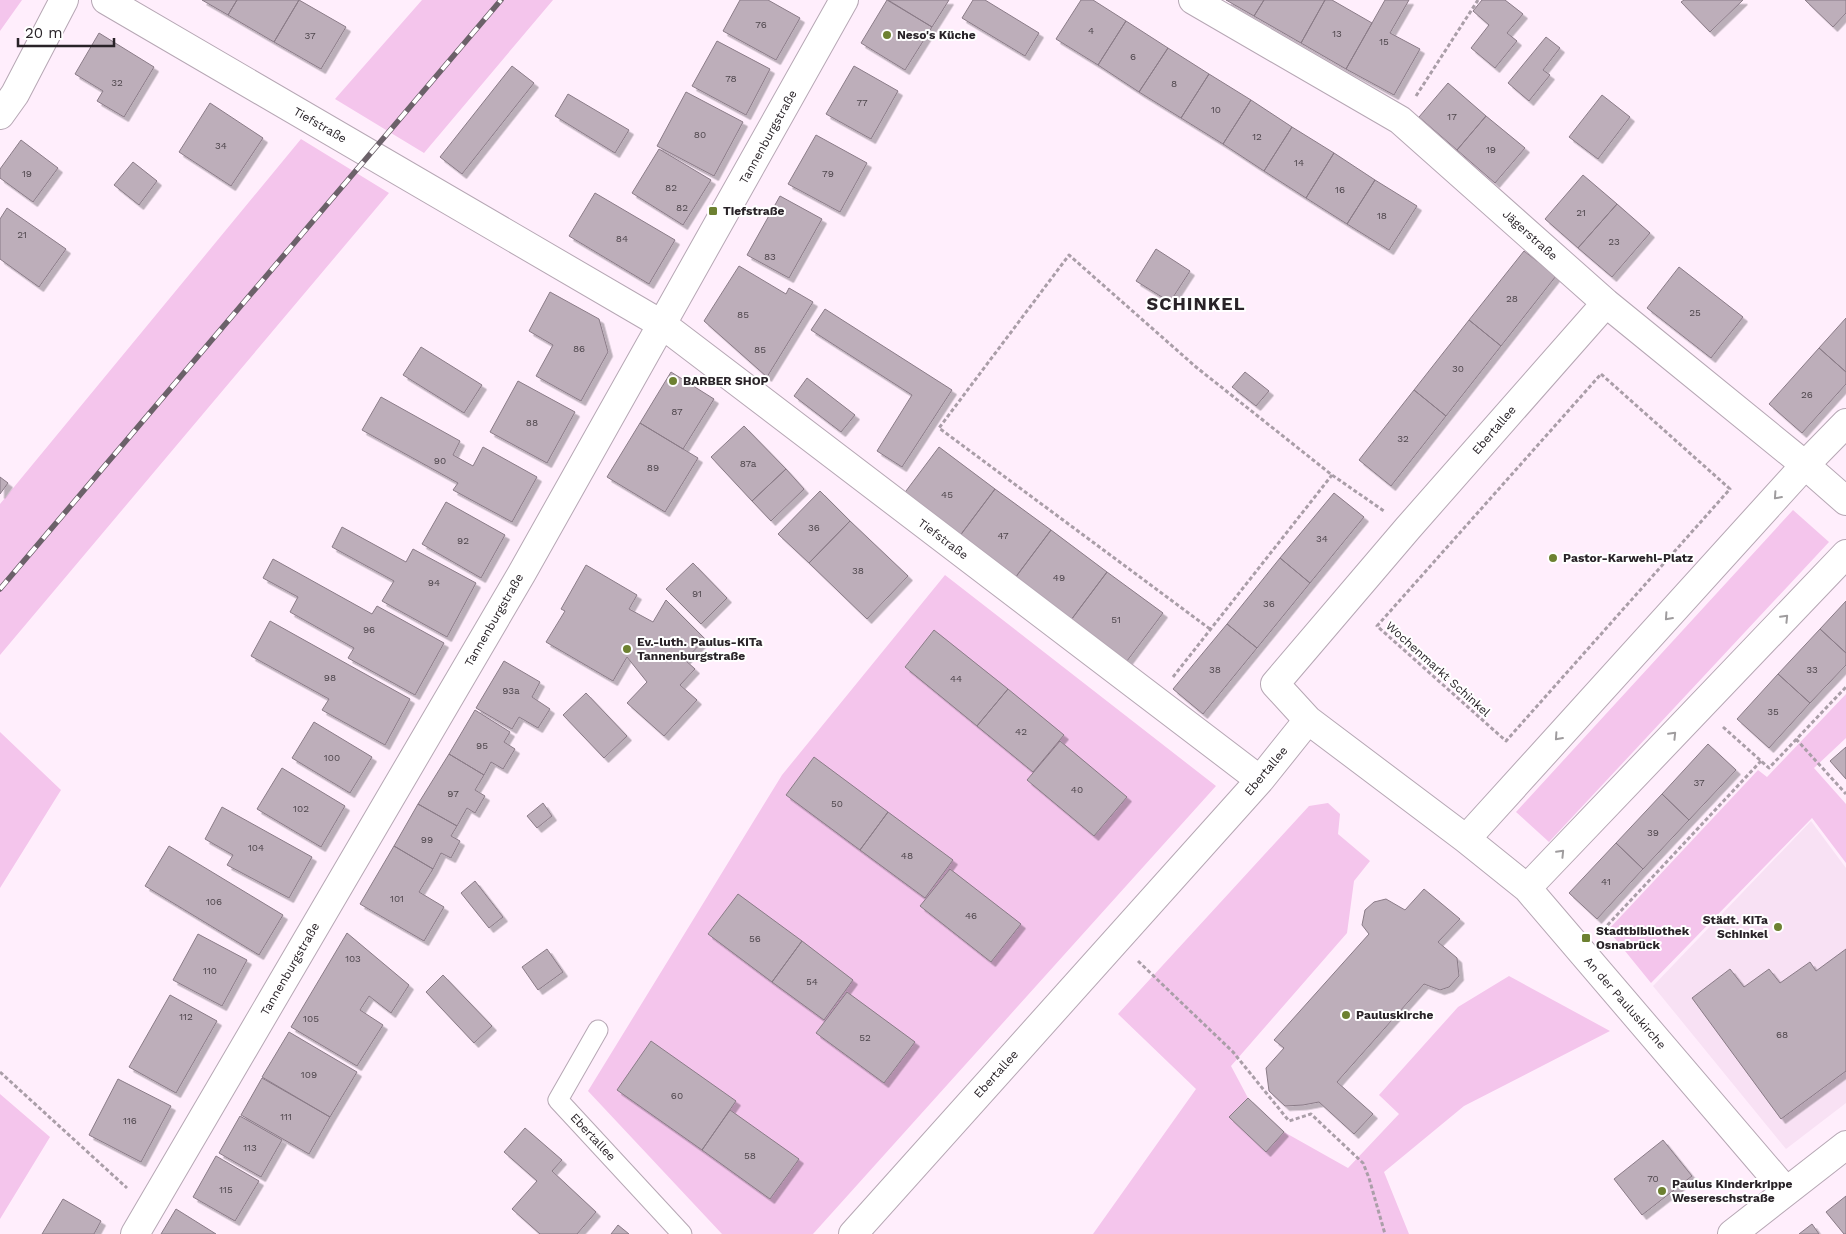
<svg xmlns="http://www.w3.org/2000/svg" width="1846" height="1234" font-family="'Work Sans',sans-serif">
<defs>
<filter id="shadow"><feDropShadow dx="4.5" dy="4.5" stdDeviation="0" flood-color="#0004"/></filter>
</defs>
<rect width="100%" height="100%" fill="#ffeefc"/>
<!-- built -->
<path fill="#f8e1f4" d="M1811 821 1846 868V1103L1786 1149 1653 986Z"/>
<!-- green -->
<path fill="#f4c5ec" d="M0 0H22L0 31Z
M422 0H553L424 153 335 99Z
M301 139 389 193 0 655V504Z
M1793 510 1829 542 1549 842 1516 812Z
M945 575 1216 786 813 1234H722L588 1091 782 775Z
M1846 694V738L1814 768 1846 804V863L1812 818 1651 983 1608 930 1758 770 1767 777Z
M0 732 61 790 0 888Z
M1328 803 1340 814 1338 834 1370 861 1354 881 1347 933 1231 1066 1248 1098 1229 1117 1265 1151 1284 1132 1348 1168 1399 1114 1379 1095 1458 1007 1509 976 1610 1031 1464 1106 1384 1172 1409 1234H1093L1196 1089 1118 1014 1309 806Z
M0 1094 50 1137 0 1219Z"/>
<!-- building -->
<path fill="#bdaeba" stroke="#8a7b87" filter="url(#shadow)" d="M202 0H237L228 15Z
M237 0H299L274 42 228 15Z
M299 0 346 27 321 69 274 42Z
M740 0H768L800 18 776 60 723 31Z
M887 0 932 27 905 70 861 43Z
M888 0H949L932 27Z
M973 0H985L1039 33 1025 56 962 18Z
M1081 0H1093L1126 21 1098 65 1056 39Z
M1226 0H1264L1254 16Z
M1264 0H1325L1301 43 1254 16Z
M1325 0H1332L1372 23 1346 69 1301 43Z
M1385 0H1409L1390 33 1420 49 1394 95 1346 69Z
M1482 0H1505L1523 14 1507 33 1517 41 1495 68 1471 48 1489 25 1473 11Z
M1684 0H1743L1710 32 1681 2Z
M1805 0H1846V13L1833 27Z
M1126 21 1168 48 1139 92 1098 65Z
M99 33 154 67 124 117 97 101 103 91 75 74Z
M1546 37 1560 48 1543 70 1550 75 1529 101 1508 83Z
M717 41 770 69 746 115 692 86Z
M1168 48 1209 74 1181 118 1139 92Z
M512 66 534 83 462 174 440 157Z
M854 66 898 91 871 139 826 114Z
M1209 74 1251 100 1223 144 1181 118Z
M1448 83 1486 116 1457 150 1419 117Z
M686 92 743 122 714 176 657 146Z
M568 94 629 130 615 153 555 116Z
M1602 95 1630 117 1598 159 1569 137Z
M1251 100 1292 127 1264 171 1223 144Z
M210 103 263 138 231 186 179 152Z
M1486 116 1525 148 1495 183 1457 150Z
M1292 127 1334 153 1306 198 1264 171Z
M816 135 867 163 840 212 788 184Z
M21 140 58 168 33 202 0 178V169Z
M659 149 711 180 683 225 632 193Z
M1334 153 1375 180 1347 224 1306 198Z
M133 162 157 181 139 205 114 185Z
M1583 175 1617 204 1578 248 1545 219Z
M1375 180 1417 206 1389 250 1347 224Z
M595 193 675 240 649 284 569 236Z
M780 196 822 219 789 278 747 255Z
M1617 204 1650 233 1612 277 1578 248Z
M7 208 66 249 39 287 0 259V219Z
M1156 249 1190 271 1170 302 1136 281Z
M1524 251 1556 276 1501 346 1469 320Z
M739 266 786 294 789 288 813 302 767 377 704 321Z
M1679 267 1743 317 1711 358 1647 308Z
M550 292 599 319 608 352 581 401 536 376 553 345 529 331Z
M825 309 952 390 902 467 877 451 912 395 811 330Z
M1846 318V372L1819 348Z
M1469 320 1501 346 1446 416 1414 390Z
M421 347 482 385 464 413 403 375Z
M1819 348 1846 372V384L1802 433 1769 404Z
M671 372 714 399 683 449 640 423Z
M1245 372 1269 391 1256 406 1232 387Z
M807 378 855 415 841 432 794 396Z
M518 381 575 412 547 463 490 432Z
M1414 390 1446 416 1391 486 1359 460Z
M381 397 460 441 453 455 473 466 483 447 537 477 512 522 453 490 458 483 362 430Z
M640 423 698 458 665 512 607 477Z
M744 426 786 469 752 501 711 457Z
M939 447 995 489 956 541 900 499Z
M786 469 804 489 771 521 752 501Z
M0 477 8 483 0 494Z
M995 489 1051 530 1012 582 956 541Z
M820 491 850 521 809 563 778 534Z
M1334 493 1364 517 1310 583 1280 558Z
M446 502 505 535 481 578 422 544Z
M850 521 908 576 867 619 809 563Z
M342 527 406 562 413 549 476 583 447 637 382 601 394 581 332 547Z
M1051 530 1107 572 1068 624 1012 582Z
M1280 558 1310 583 1257 648 1227 624Z
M273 559 372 614 377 606 444 643 415 695 348 658 354 648 290 612 298 597 263 578Z
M693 563 727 598 701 624 666 589Z
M586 565 637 595 629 609 653 622 666 600 705 639 685 660 695 669 680 685 697 700 664 736 627 703 647 682 627 657 613 681 546 642 565 611 561 609Z
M1107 572 1163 613 1124 665 1068 624Z
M1846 601V653L1820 629Z
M270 621 410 699 385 745 322 710 329 699 251 656Z
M1227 624 1257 648 1203 714 1173 689Z
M1820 629 1846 653V665L1810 703 1778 674Z
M934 630 1008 689 977 726 905 667Z
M504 661 540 682 532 697 550 709 538 728 519 717 512 729 476 708Z
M1778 674 1810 703 1769 748 1737 719Z
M1008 689 1064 735 1033 772 977 726Z
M586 693 627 736 604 758 563 715Z
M475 710 510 732 504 742 515 749 503 769 491 762 484 775 449 754Z
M314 722 372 757 350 793 292 758Z
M1060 741 1127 797 1094 836 1027 780Z
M1708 744 1736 770 1689 820 1662 794Z
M1846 747V779L1830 761Z
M449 754 484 775 475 790 485 796 475 813 467 808 457 826 418 804Z
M814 757 888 812 860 850 786 795Z
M282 768 345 806 321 847 257 809Z
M1662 794 1689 820 1643 869 1616 843Z
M543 803 552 816 537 828 527 816Z
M418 804 457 826 451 836 460 841 451 858 441 853 433 869 394 846Z
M222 807 312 857 289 898 227 865 233 855 205 839Z
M888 812 953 860 925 898 860 850Z
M1616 843 1643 869 1597 919 1569 893Z
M169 846 283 915 259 955 145 886Z
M394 846 433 869 419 892 444 907 424 941 360 904Z
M950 869 1021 924 991 962 920 906Z
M475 881 503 917 489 928 461 893Z
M1424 889 1460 919 1438 942 1457 958 1459 976 1449 987 1440 990 1424 984 1337 1082 1373 1114 1354 1134 1319 1102 1303 1105 1285 1106 1269 1091 1266 1068 1284 1048 1274 1040 1369 934 1362 925 1365 910 1374 902 1386 899 1405 910Z
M738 894 802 941 772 982 708 934Z
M347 933 409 985 391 1013 369 996 360 1010 383 1025 357 1066 291 1027Z
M198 934 247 960 222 1006 173 980Z
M802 941 853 980 824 1020 772 982Z
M547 949 563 972 538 990 522 967Z
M1846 949V1071L1781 1119 1692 998 1730 969 1744 987 1769 969 1780 983 1810 962 1816 971Z
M443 975 492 1026 474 1043 426 992Z
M847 992 915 1042 884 1083 816 1033Z
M170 995 217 1021 176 1093 129 1067Z
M289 1032 357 1072 330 1117 262 1077Z
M651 1041 736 1101 702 1150 617 1090Z
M262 1078 330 1117 309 1154 241 1115Z
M118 1079 171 1106 141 1162 89 1135Z
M1248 1098 1284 1132 1266 1152 1229 1117Z
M730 1110 799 1159 770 1199 702 1150Z
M240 1116 282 1140 261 1177 219 1153Z
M525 1128 562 1160 552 1171 596 1212 577 1234H540L512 1209 537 1181 504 1152Z
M1663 1140 1692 1176 1642 1215 1614 1179Z
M216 1156 259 1181 235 1221 193 1197Z
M1846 1196V1234H1844L1826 1212Z
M63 1199 101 1221 94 1234H42Z
M176 1209 216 1234H161Z
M1812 1224 1819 1234H1799Z
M618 1225 629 1234H611Z"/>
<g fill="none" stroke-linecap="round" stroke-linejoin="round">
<!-- lane casing -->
<g stroke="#b6a7b4" stroke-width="21">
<path id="lane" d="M598 1030 558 1100 682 1234"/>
</g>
<!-- street casing -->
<g stroke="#b6a7b4" stroke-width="30">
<path id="street" d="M106 0 663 325 1260 780
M1193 0 1400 120 1606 303 1805 465 1846 501
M0 115 15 94 64 0
M1606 303 1408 528 1275 684 1308 720 1466 839 1527 888 1786 1191
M1466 839 1805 465 1846 423
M1527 888 1846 554
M135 1234 522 573 844 0
M853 1234 1260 780 1308 720
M1732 1234 1846 1145"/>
</g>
<!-- path -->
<path stroke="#aa9ea8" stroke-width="3" stroke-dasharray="4 2.5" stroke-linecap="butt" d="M1416 96 1478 0
M1601 374 1730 489 1506 741 1377 626Z
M1210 629 939 428 1069 255 1196 367 1332 475 1384 511
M1173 677 1332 475
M1723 727 1769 768 1846 687
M1796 739 1846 794
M1603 930 1761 761
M1138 961 1233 1052 1289 1121 1311 1114 1363 1163 1369 1178 1385 1234
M0 1072 127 1188"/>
<!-- lane -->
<use href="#lane" stroke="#fff" stroke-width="19"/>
<!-- street -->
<use href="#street" stroke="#fff" stroke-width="28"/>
<!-- rail casing -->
<g stroke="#6b6169" stroke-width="5.5">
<path id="rail" d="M0 589 501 0"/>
</g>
<!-- rail -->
<use href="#rail" stroke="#fff" stroke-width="4" stroke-dasharray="11" stroke-linecap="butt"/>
</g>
<!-- one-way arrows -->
<defs><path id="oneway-chevron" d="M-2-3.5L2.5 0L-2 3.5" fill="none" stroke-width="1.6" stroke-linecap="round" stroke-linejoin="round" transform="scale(1.25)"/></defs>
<g stroke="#9f9c9e">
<use href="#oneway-chevron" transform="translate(1777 496) rotate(132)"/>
<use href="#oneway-chevron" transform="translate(1668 617) rotate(132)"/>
<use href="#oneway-chevron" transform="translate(1785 618) rotate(-46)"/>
<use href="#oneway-chevron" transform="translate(1673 735) rotate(-46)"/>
<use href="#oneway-chevron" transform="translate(1558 737) rotate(132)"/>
<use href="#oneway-chevron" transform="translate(1561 853) rotate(-46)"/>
</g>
<!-- markers -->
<g fill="#6d8131" stroke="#fff" stroke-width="2">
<circle cx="887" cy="35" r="5"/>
<rect x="708" y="206" width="10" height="10" rx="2.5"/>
<circle cx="673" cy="381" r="5"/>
<circle cx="1553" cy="558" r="5"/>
<circle cx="627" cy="649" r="5"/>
<circle cx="1778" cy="927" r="5"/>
<rect x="1581" y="933" width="10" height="10" rx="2.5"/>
<circle cx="1346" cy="1015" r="5"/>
<circle cx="1662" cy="1191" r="5"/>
</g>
<g text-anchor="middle" stroke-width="4" stroke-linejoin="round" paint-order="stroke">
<!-- number labels -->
<g font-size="10" fill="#4e464c">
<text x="761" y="28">76</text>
<text x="1091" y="34">4</text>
<text x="1337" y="37">13</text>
<text x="310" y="39">37</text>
<text x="1384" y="45">15</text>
<text x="1133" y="60">6</text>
<text x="731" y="82">78</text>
<text x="117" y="86">32</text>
<text x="1174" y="87">8</text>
<text x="862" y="106">77</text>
<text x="1216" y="113">10</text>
<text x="1452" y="120">17</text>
<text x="700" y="138">80</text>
<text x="1257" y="140">12</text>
<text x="221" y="149">34</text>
<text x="1491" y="153">19</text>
<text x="1299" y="166">14</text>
<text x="27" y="177">19</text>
<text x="828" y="177">79</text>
<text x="671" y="191">82</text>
<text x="1340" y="193">16</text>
<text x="682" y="211">82</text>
<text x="1581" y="216">21</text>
<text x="1382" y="219">18</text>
<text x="22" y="238">21</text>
<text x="622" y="242">84</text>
<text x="1614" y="245">23</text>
<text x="770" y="260">83</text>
<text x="1512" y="302">28</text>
<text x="1695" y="316">25</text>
<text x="743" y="318">85</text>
<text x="579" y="352">86</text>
<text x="760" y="353">85</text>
<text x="1458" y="372">30</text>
<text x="1807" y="398">26</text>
<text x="677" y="415">87</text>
<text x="532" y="426">88</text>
<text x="1403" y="442">32</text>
<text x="440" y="464">90</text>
<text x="748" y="467">87a</text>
<text x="653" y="471">89</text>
<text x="947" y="498">45</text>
<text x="814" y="531">36</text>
<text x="1003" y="539">47</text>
<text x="1322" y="542">34</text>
<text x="463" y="544">92</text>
<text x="858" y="574">38</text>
<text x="1059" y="581">49</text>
<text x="434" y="586">94</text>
<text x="697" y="597">91</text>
<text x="1269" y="607">36</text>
<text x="1116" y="623">51</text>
<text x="369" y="633">96</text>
<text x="1215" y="673">38</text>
<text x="1812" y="673">33</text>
<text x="330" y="681">98</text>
<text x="956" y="682">44</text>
<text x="511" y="694">93a</text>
<text x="1773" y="715">35</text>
<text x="1021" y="735">42</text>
<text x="482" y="749">95</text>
<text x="332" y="761">100</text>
<text x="1699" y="786">37</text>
<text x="1077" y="793">40</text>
<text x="453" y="797">97</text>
<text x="837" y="807">50</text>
<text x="301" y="812">102</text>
<text x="1653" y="836">39</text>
<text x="427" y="843">99</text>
<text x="256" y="851">104</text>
<text x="907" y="859">48</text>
<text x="1606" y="885">41</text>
<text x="397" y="902">101</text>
<text x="214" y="905">106</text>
<text x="971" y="919">46</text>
<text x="755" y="942">56</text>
<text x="353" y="962">103</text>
<text x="210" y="974">110</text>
<text x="812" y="985">54</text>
<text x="186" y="1020">112</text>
<text x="311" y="1022">105</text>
<text x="1782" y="1038">68</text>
<text x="865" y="1041">52</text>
<text x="309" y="1078">109</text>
<text x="677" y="1099">60</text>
<text x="286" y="1120">111</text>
<text x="130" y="1124">116</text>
<text x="250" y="1151">113</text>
<text x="750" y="1159">58</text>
<text x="1653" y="1182">70</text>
<text x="226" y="1193">115</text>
</g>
<!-- poi labels -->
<g font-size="12" font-weight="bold" fill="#292328" stroke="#fff" text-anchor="start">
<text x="897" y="39">Neso's Küche</text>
<text x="723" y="215">Tiefstraße</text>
<text x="683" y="385">BARBER SHOP</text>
<text x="1563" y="562">Pastor-Karwehl-Platz</text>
<text x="637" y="646">Ev.-luth. Paulus-KiTa<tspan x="637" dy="14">Tannenburgstraße</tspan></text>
<text x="1768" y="924" text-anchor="end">Städt. KiTa<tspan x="1768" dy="14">Schinkel</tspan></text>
<text x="1596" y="935">Stadtbibliothek<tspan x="1596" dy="14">Osnabrück</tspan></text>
<text x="1356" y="1019">Pauluskirche</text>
<text x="1672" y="1188">Paulus Kinderkrippe<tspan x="1672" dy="14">Wesereschstraße</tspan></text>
</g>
<!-- street labels -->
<g font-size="12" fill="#292328" stroke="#fff">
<text transform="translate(320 125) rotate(30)" y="4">Tiefstraße</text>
<text transform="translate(768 137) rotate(-61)" y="4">Tannenburgstraße</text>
<text transform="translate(1530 235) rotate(42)" y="4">Jägerstraße</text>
<text transform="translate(1494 430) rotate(-49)" y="4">Ebertallee</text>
<text transform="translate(943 539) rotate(37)" y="4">Tiefstraße</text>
<text transform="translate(494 620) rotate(-60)" y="4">Tannenburgstraße</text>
<text transform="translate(1438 669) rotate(42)" y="4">Wochenmarkt Schinkel</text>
<text transform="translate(1266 771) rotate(-50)" y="4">Ebertallee</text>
<text transform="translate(290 969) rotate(-60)" y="4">Tannenburgstraße</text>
<text transform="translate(1625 1003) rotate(49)" y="4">An der Pauluskirche</text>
<text transform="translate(996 1074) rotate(-48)" y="4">Ebertallee</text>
<text transform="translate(593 1137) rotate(47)" y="4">Ebertallee</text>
</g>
<!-- district labels -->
<g font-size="18" font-weight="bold" letter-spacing="1" fill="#292328" stroke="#fff">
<text x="1196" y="310">SCHINKEL</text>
</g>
</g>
<!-- scale -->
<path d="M18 38v8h96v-8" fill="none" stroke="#292328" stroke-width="2.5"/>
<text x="25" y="38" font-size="15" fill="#292328" stroke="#ffffff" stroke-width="4" paint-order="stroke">20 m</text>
</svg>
